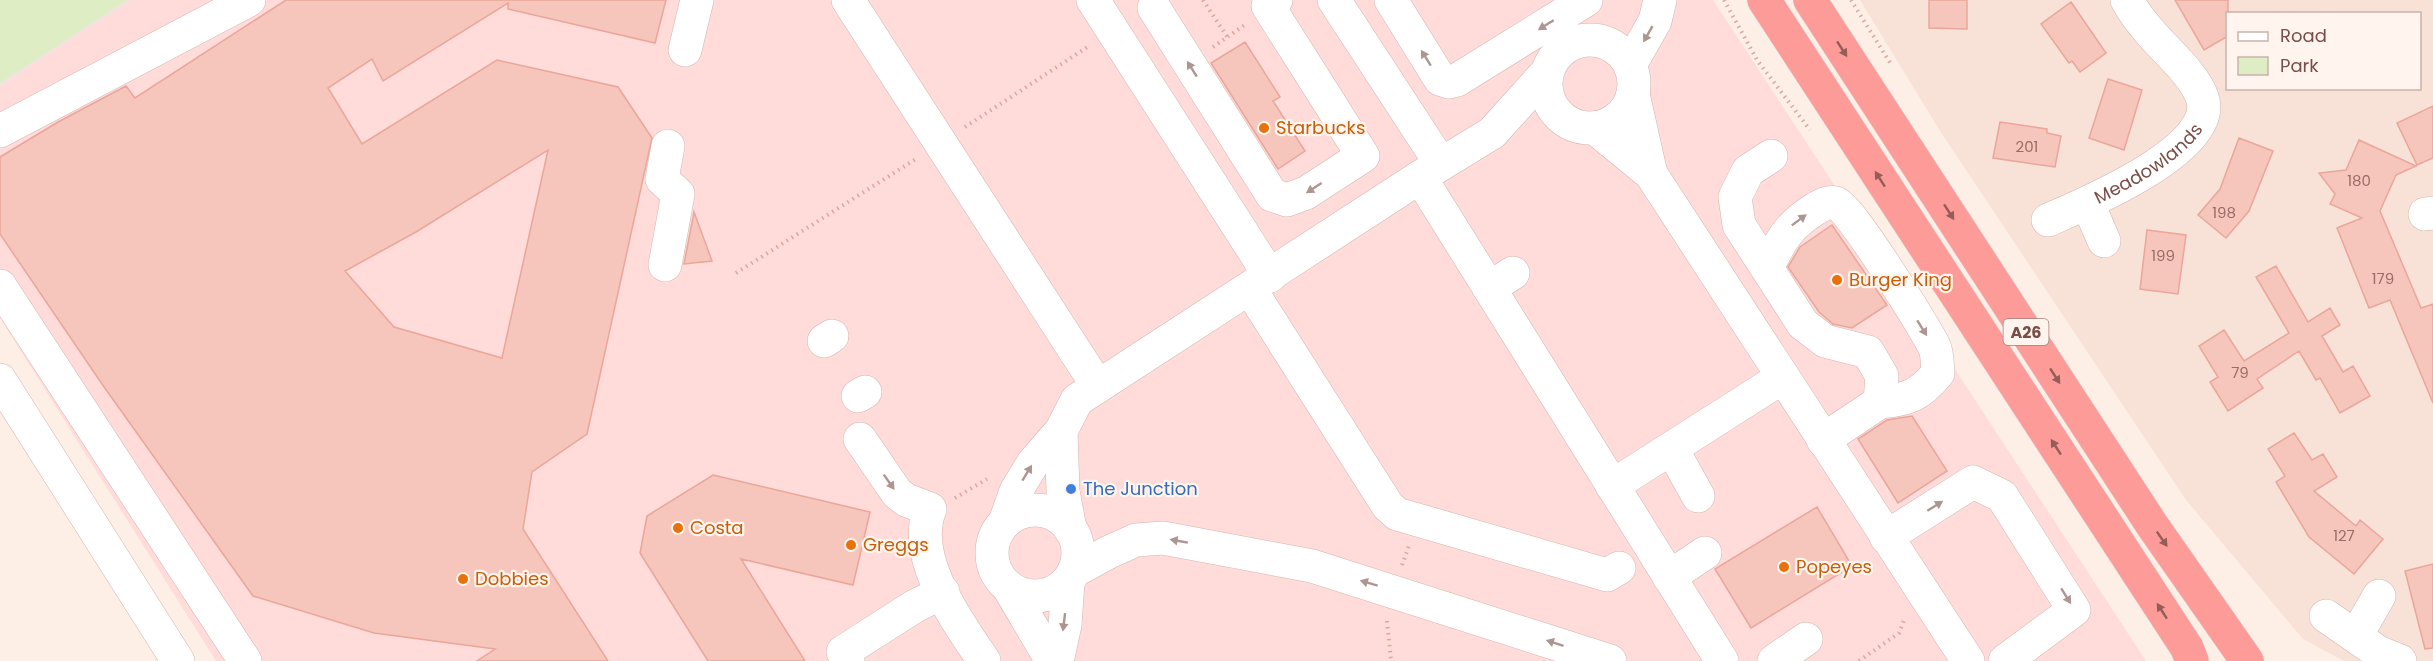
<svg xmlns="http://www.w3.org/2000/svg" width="2433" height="661" font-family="Poppins,sans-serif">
<rect width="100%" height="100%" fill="#feefe6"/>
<!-- residential -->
<path fill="#f8e1d7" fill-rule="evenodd" d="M1860 0H2433V661H2344L2303 639 2186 500 1940 131ZM2228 14H2420V88H2228Z"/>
<!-- commercial -->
<path fill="#ffdbd9" d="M131 0H1713L2146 661H216L0 318V86Z"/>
<!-- industrial -->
<path fill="#eee3e0" d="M127 0H131L0 86V83Z"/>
<!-- green -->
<path fill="#deedc3" d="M0 0H127L0 83Z"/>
<!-- building -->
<path fill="#f6c5bb" stroke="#eaa69a" stroke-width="1.5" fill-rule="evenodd" d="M286 0H666L655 43 508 9V3L383 81 372 59 328 88 362 144 497 60 618 87 652 138 587 434 532 472 523 529 608 661H477L495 649 374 633 253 596 102 384 0 234V157L58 122 126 86 135 98ZM548 150 502 358 394 327 345 271 416 232Z
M1929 0H1967V29L1929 28Z
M2175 0H2228V36L2204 50Z
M2071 2 2106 53 2080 72 2072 61 2069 63 2041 24Z
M1245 42 1280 97 1273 101 1305 151 1278 169 1211 63Z
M2108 79 2142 90 2124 150 2089 138Z
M2433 106V158L2417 165 2397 123Z
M2000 122 2047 129V133L2061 136 2055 167 1993 158Z
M2239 138 2273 151 2249 211 2226 238 2198 215 2220 189Z
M2359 140 2416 166 2396 175 2380 211 2421 308 2433 304V403L2390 300 2369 308 2337 228 2362 218 2330 204 2335 194 2319 173 2346 170Z
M694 212 712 261 684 264Z
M1832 225 1887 305 1852 328 1833 324 1819 312 1788 267 1800 247Z
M2147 230 2186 235 2178 294 2140 289Z
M2276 266 2308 322 2330 308 2340 325 2322 336 2343 372 2353 366 2370 396 2340 413 2320 378 2316 380 2299 351 2257 379 2263 388 2228 411 2210 382 2218 377 2199 346 2224 330 2244 361 2289 333 2256 277Z
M1912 416 1947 471 1898 503 1858 439 1887 420Z
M2294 433 2312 460 2323 454 2337 477 2314 491 2356 526 2360 520 2383 539 2354 574 2309 537 2276 482 2285 476 2268 449Z
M713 475 870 512 853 585 741 559 805 661H708L640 553 647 516Z
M1817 507 1852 566 1751 628 1715 569Z
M2433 564V648L2425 649 2405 571Z"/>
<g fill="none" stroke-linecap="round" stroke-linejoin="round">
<!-- minor casing -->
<g stroke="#d4b5ad" stroke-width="34">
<g id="minor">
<path d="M848 0 1097 385"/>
<path d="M1093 0 1270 276"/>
<path d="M1334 0 1441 164"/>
<path d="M1391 0 1440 79 1449 82 1457 80 1586 0"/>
<path d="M1154 8 1272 195 1287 200 1306 193 1363 156 1268 6 1276 0"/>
<circle cx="1590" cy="84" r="44"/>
<path d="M685 50 697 0"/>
<path d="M1630 65 1655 21 1660 0"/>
<path d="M1633 94 1651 174"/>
<path d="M1595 128 1651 174 1968 661"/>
<path d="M0 131 249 0"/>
<path d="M1771 156 1748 171 1735 197 1739 225 1803 324 1825 341 1868 352 1882 376 1880 402 1823 440"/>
<path d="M1420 177 1722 661"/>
<path d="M2088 204 2104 241"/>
<path d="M2425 214 2433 213"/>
<path id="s1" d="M2048 220C2083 205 2221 148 2202 97 2193 72 2161 47 2145 26 2138 18 2132 9 2127 0"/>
<path d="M665 265 678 194 662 179 668 146"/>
<path d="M1767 268C1781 240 1788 226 1815 209 1822 205 1828 201 1836 203 1851 208 1924 327 1934 346 1938 354 1937 365 1938 373 1920 395 1908 400 1880 402"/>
<path d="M0 286 245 661"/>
<path d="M1489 288 1513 273"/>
<path d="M1250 289 1388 506 1397 514 1607 575 1619 568"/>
<path d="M824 341 832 336"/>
<path d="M0 380 178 661"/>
<path d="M858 396 865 392"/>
<path d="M1061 431 1063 491 1070 529"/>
<path d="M860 439 897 493 906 500 930 509C910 558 958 622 984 661"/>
<path d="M1672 449 1698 496"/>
<path d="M1612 486 1783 377"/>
<circle cx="1035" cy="553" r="43"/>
<path d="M1005 522 1016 491 1033 463 1061 431 1077 400 1420 177 1492 133 1547 72"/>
<path d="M1886 537 1973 482 2002 496 2074 610 2005 661"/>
<path d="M1074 571 1109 552 1136 540 1163 538 1312 566 1610 661"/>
<path d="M1669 577 1705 553"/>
<path d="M1009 588 1052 661"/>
<path d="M2326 616 2378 652 2400 661"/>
<path d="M2356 636 2379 596"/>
<path d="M848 661 843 652 915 606 943 592"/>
<path d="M1057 661 1065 625 1068 582"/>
<path d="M1774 661 1806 639"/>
</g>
</g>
<!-- highway casing -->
<g stroke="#dacdcc" stroke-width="34">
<path id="highway" d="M1764 0 2187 648 2192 661
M1810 0 2152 525 2247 661"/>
</g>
<!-- path -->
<path stroke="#dba79e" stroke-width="4" stroke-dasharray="1.5 4.5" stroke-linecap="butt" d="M1203 0 1228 38
M1724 0 1757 60 1810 130
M1851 0 1892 66
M1213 47 1246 24
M965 127 1089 46
M736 273 916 159
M955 498 987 479
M1402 565 1409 546
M1387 621 1391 660 1394 661
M1859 661 1899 633 1905 618"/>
<!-- minor -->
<use href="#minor" stroke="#fff" stroke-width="33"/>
<!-- highway -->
<use href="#highway" stroke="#fd9b98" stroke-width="33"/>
</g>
<!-- one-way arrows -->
<defs><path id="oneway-solid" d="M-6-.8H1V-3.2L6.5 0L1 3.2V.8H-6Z" transform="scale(1.5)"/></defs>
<g fill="#af9591">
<use href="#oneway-solid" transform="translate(1546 25) rotate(148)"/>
<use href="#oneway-solid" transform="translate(1648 34) rotate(120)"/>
<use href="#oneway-solid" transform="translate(1426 58) rotate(-122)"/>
<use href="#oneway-solid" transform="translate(1192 69) rotate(-122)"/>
<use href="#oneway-solid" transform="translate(1314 188) rotate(147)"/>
<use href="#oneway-solid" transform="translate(1799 220) rotate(-37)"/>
<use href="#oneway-solid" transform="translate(1922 328) rotate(58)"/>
<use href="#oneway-solid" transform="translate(1027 473) rotate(-59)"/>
<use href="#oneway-solid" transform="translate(889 482) rotate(55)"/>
<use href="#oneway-solid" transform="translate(1935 506) rotate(-32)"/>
<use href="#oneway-solid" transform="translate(1179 541) rotate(-170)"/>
<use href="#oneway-solid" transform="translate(1369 583) rotate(-163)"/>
<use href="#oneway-solid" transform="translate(2066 596) rotate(58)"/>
<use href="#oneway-solid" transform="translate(1064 622) rotate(97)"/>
<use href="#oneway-solid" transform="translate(1555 643) rotate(-162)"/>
</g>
<g fill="#945d58">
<use href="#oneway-solid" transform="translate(1842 49) rotate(57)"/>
<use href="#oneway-solid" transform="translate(1880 179) rotate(-123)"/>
<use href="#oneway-solid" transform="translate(1949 212) rotate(57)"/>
<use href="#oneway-solid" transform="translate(2055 376) rotate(57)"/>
<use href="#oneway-solid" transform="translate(2056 447) rotate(-123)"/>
<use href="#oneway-solid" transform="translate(2162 539) rotate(55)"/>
<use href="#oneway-solid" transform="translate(2162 611) rotate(-123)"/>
</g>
<!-- markers -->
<g fill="#e8710a" stroke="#fff4ee" stroke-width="2">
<circle cx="1264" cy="128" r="6"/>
<circle cx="1837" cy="280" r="6"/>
<circle cx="678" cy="528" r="6"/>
<circle cx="851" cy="545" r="6"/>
<circle cx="1784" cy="567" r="6"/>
<circle cx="463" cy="579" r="6"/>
</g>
<circle fill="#3f7fe0" stroke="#fff4ee" stroke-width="2" cx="1071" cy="489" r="6"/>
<g text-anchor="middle" stroke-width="4.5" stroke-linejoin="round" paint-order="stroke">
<!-- number labels -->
<g font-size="15" fill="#996c65">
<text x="2027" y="152">201</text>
<text x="2359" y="186">180</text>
<text x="2224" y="218">198</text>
<text x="2163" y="261">199</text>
<text x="2383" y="284">179</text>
<text x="2240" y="378">79</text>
<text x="2344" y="541">127</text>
</g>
<!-- shield labels -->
<rect fill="#fff4ee" stroke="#a2807a" stroke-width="1.5" x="2003.5" y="319" width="45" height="26" rx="4.5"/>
<g font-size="16" font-weight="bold" fill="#7a4e48">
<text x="2026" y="338">A26</text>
</g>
<!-- food labels -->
<g font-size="18" fill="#c56008" stroke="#fff4ee" text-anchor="start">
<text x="1276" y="134">Starbucks</text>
<text x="1849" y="286">Burger King</text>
<text x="690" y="534">Costa</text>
<text x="863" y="551">Greggs</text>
<text x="1796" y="573">Popeyes</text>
<text x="475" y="585">Dobbies</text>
</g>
<!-- street labels -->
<g font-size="18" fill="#7a4e48" stroke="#fff4ee">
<text dy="6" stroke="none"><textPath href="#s1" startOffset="116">Meadowlands</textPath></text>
</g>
<!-- shop labels -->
<g font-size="18" fill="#366cbe" stroke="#fff4ee" text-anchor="start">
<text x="1083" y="495">The Junction</text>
</g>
</g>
<!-- legend -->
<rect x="2226" y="12" width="195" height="78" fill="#fff4ee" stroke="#cab2ac" stroke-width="1.5"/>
<rect x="2238" y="32" width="30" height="9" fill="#ffffff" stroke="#cab2ac" stroke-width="1.5"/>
<text x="2280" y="42" font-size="18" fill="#7a4e48">Road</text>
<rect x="2238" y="57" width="30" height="18" fill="#deedc3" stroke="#cab2ac" stroke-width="1.5"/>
<text x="2280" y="72" font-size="18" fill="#7a4e48">Park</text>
</svg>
